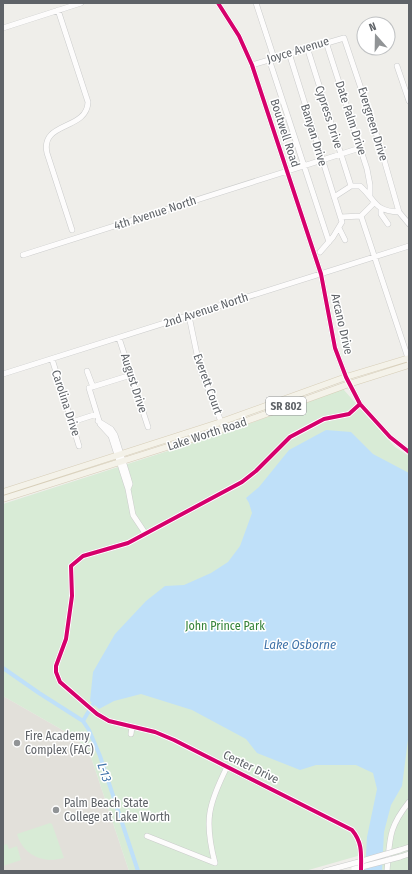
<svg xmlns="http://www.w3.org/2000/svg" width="412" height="874" font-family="'Fira Sans Condensed',sans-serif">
<rect width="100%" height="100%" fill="#efeeea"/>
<!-- education -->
<path fill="#e2e0da" d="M3 696 66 732 88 748 129 871H3Z"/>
<!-- green -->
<path fill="#d8ebd6" d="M343 389 395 447 409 456V871H360L361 855 305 871H129L88 748 66 732 3 696V504L227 432Z
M50 823 52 824 64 858C43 864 23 855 17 834Z
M7 844 9 849 17 846 21 860 3 866V845Z"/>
<!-- water -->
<path fill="#bfe0f9" d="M326 430 351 432 373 454 409 473V732L402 786 391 805 384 832 382 871H365L367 837 377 789 373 773 356 765H316L300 770 257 753 246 739 192 710 141 694 114 701 99 709 90 701 93 672 115 634 146 601 165 586 184 585 211 573 228 562 240 546 252 513 249 503 246 498 259 487 289 450Z"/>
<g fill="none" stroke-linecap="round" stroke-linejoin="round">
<!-- canal -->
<path stroke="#bfe0f9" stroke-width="4" d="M3 668 39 693 83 721 89 730 100 756 138 871
M83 721 93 704"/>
<!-- minor casing -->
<g stroke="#cbcccc" stroke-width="6">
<path id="minor" d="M218 3 239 36 252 65 321 274 335 348 346 377 360 404 390 437 409 452
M256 3 274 58
M58 10 88 102C87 131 40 121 47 153L72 230
M3 28 81 3
M326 42 367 169 370 185V195
M307 47 351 186
M289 53 342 222 333 237 320 252
M269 59 329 242
M252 65 344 38 379 142 399 212
M397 66 409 101
M334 197 351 186H360C376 200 373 211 399 212L409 224
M381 208V214L388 224
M361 216 409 361
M341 217 361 216 374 203
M339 228 345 240
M23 255 360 148
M189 316 200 369 224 429
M119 338 148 427
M52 359 79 446
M87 371 93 387
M3 374 409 246
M131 375 89 388 100 424 111 436 128 489 133 515 145 533
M360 404 349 414 324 419 290 437 256 471 242 482 128 543 83 556 71 566 72 596 66 639 56 666V672L60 682 97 714 109 721 155 732 174 740 352 830C363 843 361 855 361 871
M98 421 111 429 115 435 128 477 130 484 128 489
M72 422 97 414
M131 734 132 727
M147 836 215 863C204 821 208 805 227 767
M400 850 409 847
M400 857 409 854
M325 871 355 863
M387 871C390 839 388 828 409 802"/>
</g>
<!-- major casing -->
<g stroke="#d7ceb8" stroke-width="7">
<path id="major" d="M3 492 221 422 346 377 409 358
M3 499 224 429 349 384 409 365"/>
</g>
<!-- minor -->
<use href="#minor" stroke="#fdfcfc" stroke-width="5"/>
<!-- major -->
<use href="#major" stroke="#f4f2e9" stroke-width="6"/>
<!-- minor-bridge casing -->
<g stroke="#cbcccc" stroke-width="6" stroke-linecap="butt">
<path id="minor-bridge" d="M355 863 400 850
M354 869 400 857"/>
</g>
<!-- minor-bridge -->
<use href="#minor-bridge" stroke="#fdfcfc" stroke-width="5"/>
<!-- cycleway casing -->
<g stroke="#fff" stroke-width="6">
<path id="cycleway" d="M218 3 239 36 252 65 321 274 335 348 346 377 360 404 390 437 409 452
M360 404 349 414 324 419 290 437 256 471 242 482 128 543 83 556 71 566 72 596 66 639 56 666V672L60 682 97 714 109 721 155 732 174 740 352 830C363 843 361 855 361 871"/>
</g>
<!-- cycleway -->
<use href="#cycleway" stroke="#d6006c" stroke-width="4"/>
</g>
<!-- markers -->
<g fill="#919496" stroke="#fff" stroke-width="1.5">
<circle cx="17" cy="743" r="4"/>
<circle cx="56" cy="810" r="4"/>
</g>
<g text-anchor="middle" stroke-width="3" stroke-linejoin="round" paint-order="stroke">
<!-- shield labels -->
<rect fill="#fff" stroke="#8f9295" stroke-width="1" x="266" y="397" width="40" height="18" rx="3"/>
<g font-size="11" font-weight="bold" fill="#5f6368">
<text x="286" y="410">SR 802</text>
</g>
<!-- street labels -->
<g font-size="12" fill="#5f6368" stroke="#fff">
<text transform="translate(298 50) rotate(-17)" y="4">Joyce Avenue</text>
<text transform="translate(329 117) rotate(72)" y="4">Cypress Drive</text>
<text transform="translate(351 118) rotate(72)" y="4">Date Palm Drive</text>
<text transform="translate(373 124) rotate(73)" y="4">Evergreen Drive</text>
<text transform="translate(285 133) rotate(72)" y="4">Boutwell Road</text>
<text transform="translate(314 135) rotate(73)" y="4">Banyan Drive</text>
<text transform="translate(155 213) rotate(-18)" y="4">4th Avenue North</text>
<text transform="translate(206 310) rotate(-18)" y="4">2nd Avenue North</text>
<text transform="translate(342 324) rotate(77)" y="4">Arcano Drive</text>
<text transform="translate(134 383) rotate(72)" y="4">August Drive</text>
<text transform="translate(208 384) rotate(70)" y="4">Everett Court</text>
<text transform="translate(66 403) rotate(72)" y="4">Carolina Drive</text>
<text transform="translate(207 434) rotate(-18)" y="4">Lake Worth Road</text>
<text transform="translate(251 767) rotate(26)" y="4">Center Drive</text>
</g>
<!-- park labels -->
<g font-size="12" fill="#348238" stroke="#fff">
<text x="225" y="630">John Prince Park</text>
</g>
<!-- poi labels -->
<g font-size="12" fill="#5f6368" stroke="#fff" text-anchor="start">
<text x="25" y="740">Fire Academy<tspan x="25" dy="14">Complex (FAC)</tspan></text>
<text x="64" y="807">Palm Beach State<tspan x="64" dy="14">College at Lake Worth</tspan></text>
</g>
<!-- water labels -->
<g font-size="13" font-style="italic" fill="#4174aa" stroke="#fff">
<text x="300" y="649">Lake Osborne</text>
<text transform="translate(105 772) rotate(72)" y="5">L-13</text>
</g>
</g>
<!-- border -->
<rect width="412" height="874" fill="none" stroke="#5f6368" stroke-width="8"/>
<!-- north arrow -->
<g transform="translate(376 36) rotate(340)"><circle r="19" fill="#ffffff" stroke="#bfc1c3"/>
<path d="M0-3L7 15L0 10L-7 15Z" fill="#919496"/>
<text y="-6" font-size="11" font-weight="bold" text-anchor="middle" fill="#5f6368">N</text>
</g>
</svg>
